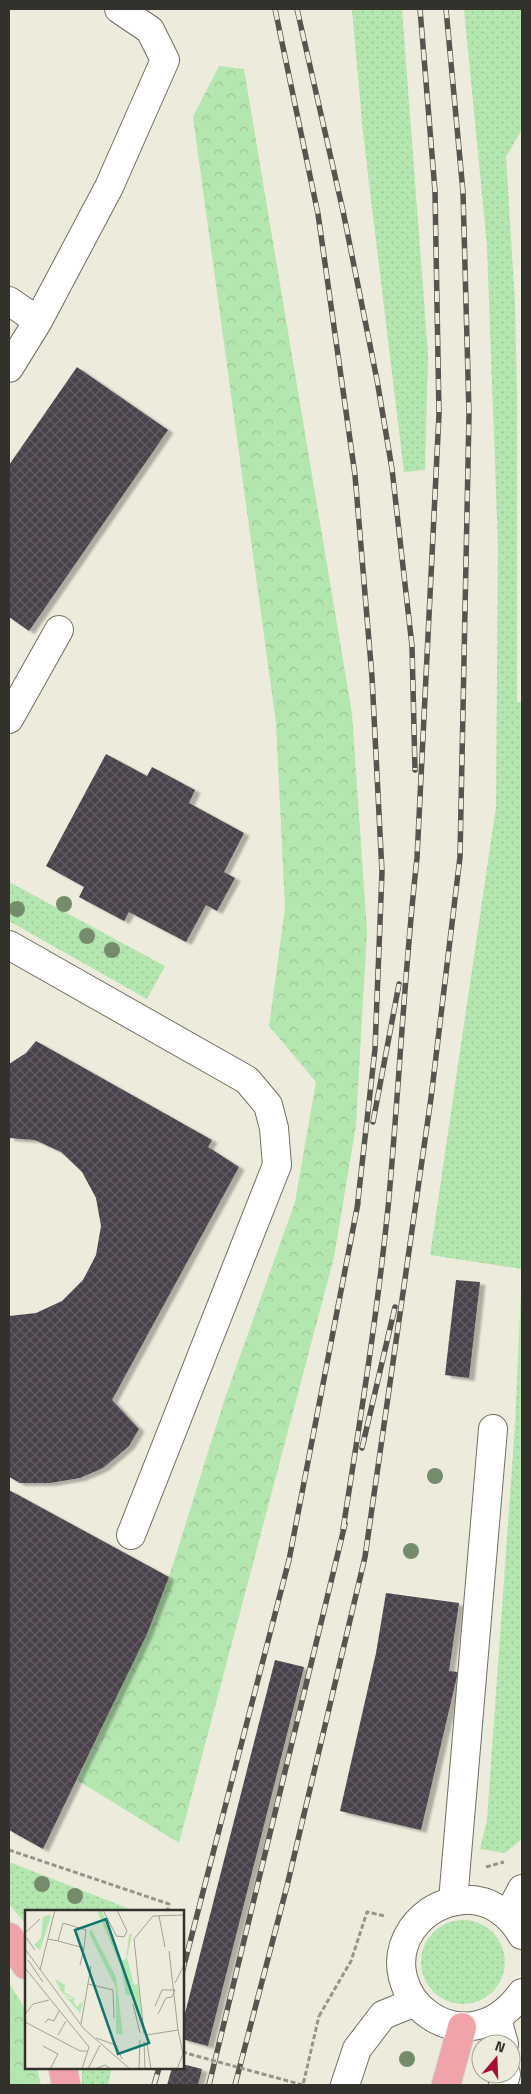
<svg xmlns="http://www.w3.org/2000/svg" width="531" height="2094" font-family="'Titillium Web',sans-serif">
<defs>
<pattern id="grass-dots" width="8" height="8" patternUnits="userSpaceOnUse" patternTransform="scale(1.25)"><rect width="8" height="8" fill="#b4e6af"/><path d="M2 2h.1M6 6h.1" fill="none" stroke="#9bc697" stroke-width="1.8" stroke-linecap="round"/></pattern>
<pattern id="forest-crowns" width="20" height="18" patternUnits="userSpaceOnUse" patternTransform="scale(1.25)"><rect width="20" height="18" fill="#b4e6af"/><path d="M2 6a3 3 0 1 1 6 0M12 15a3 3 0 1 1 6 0" fill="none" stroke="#9bc697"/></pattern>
<pattern id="building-cross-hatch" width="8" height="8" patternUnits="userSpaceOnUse" patternTransform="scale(1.25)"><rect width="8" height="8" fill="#4a424b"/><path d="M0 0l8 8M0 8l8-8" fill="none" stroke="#625b62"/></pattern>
<filter id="shadow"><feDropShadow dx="5.5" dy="3" stdDeviation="1" flood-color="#0004"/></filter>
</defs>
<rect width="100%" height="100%" fill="#edebdc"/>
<!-- grass -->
<path fill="url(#grass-dots)" d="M352 9H402L428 354 425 470 404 472 363 133Z
M464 9H522V129L506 157 515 304 517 394V702H522V1839L505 1853 480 1849 487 1820 515 1425 522 1269 430 1255 496 807 498 546 487 246Z
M9 882 165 966 147 999 9 921Z
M9 1862 135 1911 26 1912V1924L9 1904Z
M421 1962a42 42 0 1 1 84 0a42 42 0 1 1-84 0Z
M82 2068H112L108 2085H82Z"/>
<!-- forest -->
<path fill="url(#forest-crowns)" d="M219 66 244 69 352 714 367 931 356 1125 334 1257 179 1843 77 1780 147 1634 169 1577 224 1401 295 1202 316 1082 269 1026 285 908 276 723 193 117Z
M9 1983 23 2005 26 2020V2068H37L41 2085H9Z"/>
<!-- building -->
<path fill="url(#building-cross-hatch)" filter="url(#shadow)" d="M77 367 168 430 29 631 9 617V465Z
M106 754 147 776 152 767 195 790 189 803 244 833 224 872 235 878 217 911 206 905 186 942 129 912 124 921 79 897 84 887 46 866Z
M36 1041 212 1140 208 1147 239 1167 112 1400 139 1429 129 1446 103 1468 80 1478 50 1483H20L9 1477V1316L36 1313 62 1301 83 1280 96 1255 101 1226 96 1198 82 1172 61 1152 35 1140 9 1138V1064L26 1053Z
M456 1280 480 1282 469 1378 445 1375Z
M9 1490 169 1577 147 1634 43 1849 9 1830Z
M386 1593 459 1603 449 1671 458 1672 421 1830 340 1811 376 1653Z
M275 1660 304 1667 208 2046 182 2039V2025Z
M182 2064 202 2069 198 2085H167L172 2068H182Z"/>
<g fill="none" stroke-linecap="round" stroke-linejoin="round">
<!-- minor casing -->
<g stroke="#716e62" stroke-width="30">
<path id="minor" d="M9 301 38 321 109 187 165 60 150 30 119 9
M9 368 38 321
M9 719 59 630
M9 945 247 1080 268 1105 274 1128 277 1165 131 1535
M453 1901 493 1429
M508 1916 522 1889
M522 1935C510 1914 489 1898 463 1900 442 1902 425 1911 412 1929 369 1993 464 2073 522 1993
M497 2019 504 2044
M345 2085 357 2049 383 2015 415 2002
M503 2085 506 2074"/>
</g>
<!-- highway casing -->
<g stroke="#cececc" stroke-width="30">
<path id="highway" d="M9 1937 26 1965
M63 2068 66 2085
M446 2085 462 2027"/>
</g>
<!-- path -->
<path stroke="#97958a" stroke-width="3" stroke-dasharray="5 2.5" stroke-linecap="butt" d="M9 1850 169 1904 167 1912
M486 1867 504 1862
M319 2016 351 1961 367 1912 385 1916"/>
<!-- minor -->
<use href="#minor" stroke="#fff" stroke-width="28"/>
<!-- highway -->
<use href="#highway" stroke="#f1a3aa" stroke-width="28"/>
<!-- rail casing -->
<g stroke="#56554d" stroke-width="5.5">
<path id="rail" d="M275 9 318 214 355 475 372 677 382 872 375 1049 357 1209
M297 9 343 211 377 380 392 469 412 646 415 770
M373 1122 399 984
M362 1448 395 1307
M343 1529C360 1422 377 1316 388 1208 399 1091 404 974 417 858L439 414 435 191 420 9
M182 1973 289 1560 358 1203
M154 2085 159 2068
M209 2085 345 1524
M235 2085 287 1886 365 1557 431 1098 460 857 469 414 463 192 446 9"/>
</g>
<!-- rail -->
<use href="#rail" stroke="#edebdc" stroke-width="4" stroke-dasharray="11" stroke-linecap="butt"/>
<!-- path-bridge -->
<path stroke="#97958a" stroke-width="3" stroke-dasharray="5 2.5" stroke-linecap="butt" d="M182 2052 303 2085 319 2016"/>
</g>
<!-- trees -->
<g fill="#758c6c">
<circle cx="64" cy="904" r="8"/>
<circle cx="17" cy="909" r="8"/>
<circle cx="87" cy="936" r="8"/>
<circle cx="112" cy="950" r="8"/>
<circle cx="435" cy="1476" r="8"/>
<circle cx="411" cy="1551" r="8"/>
<circle cx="42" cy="1884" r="8"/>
<circle cx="75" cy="1896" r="8"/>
<circle cx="407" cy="2059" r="8"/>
</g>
<!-- overview -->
<g transform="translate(25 1910)">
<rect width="159" height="159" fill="#edebdc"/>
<path d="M72 0H76L80 8 95 51 101 49 104 24H107L102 48 109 75 113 74 118 119 107 85H101L96 57ZM30 69 40 75 39 82 51 89 48 91 52 97 58 91 55 103 38 84 44 89H49L37 83Z" fill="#b4e6af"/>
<path d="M23 5 26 6 15 40 9 35 16 28 18 7ZM66 19 91 67 98 125 91 124V78L64 23Z" fill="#b4e6af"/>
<path fill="none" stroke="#a2a195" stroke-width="1" d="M78 0 92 27M134 6 140 37M0 23 15 9M0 26 10 40M92 26 99 27 102 21 92 0M23 29 33 31 38 13 61 20 59 38 33 31M0 39 59 119 105 159M144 41 153 120M3 50 18 72M55 55 59 38M0 58 64 137 57 159M15 60 30 0M150 73 159 55M63 74 88 80 89 108M108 94 115 123M130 96 137 80H150L147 87 141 88 133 104M1 103 8 94 24 90M0 112 55 141H62M20 113 23 109 29 111 34 101M56 114 66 56M119 123 109 29 128 6 159 5M33 125 41 111M121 125 153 120 158 144 152 159M71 128 91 135 97 149M119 131 120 159M122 134 126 159M18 136 33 144 25 159M63 159 75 135M70 159 80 155 86 159M114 159 115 130"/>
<path fill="#0f766e" fill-opacity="0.15" stroke="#0f766e" stroke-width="2.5" d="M81 9 124 133 93 144 50 20Z"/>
<rect width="159" height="159" fill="none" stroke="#32312b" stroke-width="2.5"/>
</g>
<!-- border -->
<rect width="531" height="2094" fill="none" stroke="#32312b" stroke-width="20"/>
<!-- north arrow -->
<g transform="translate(496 2059) rotate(19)"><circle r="24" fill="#edebdc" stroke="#a2a195"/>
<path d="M0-4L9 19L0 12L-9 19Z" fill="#a70e37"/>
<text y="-8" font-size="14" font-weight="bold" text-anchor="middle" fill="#32312b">N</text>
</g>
</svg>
